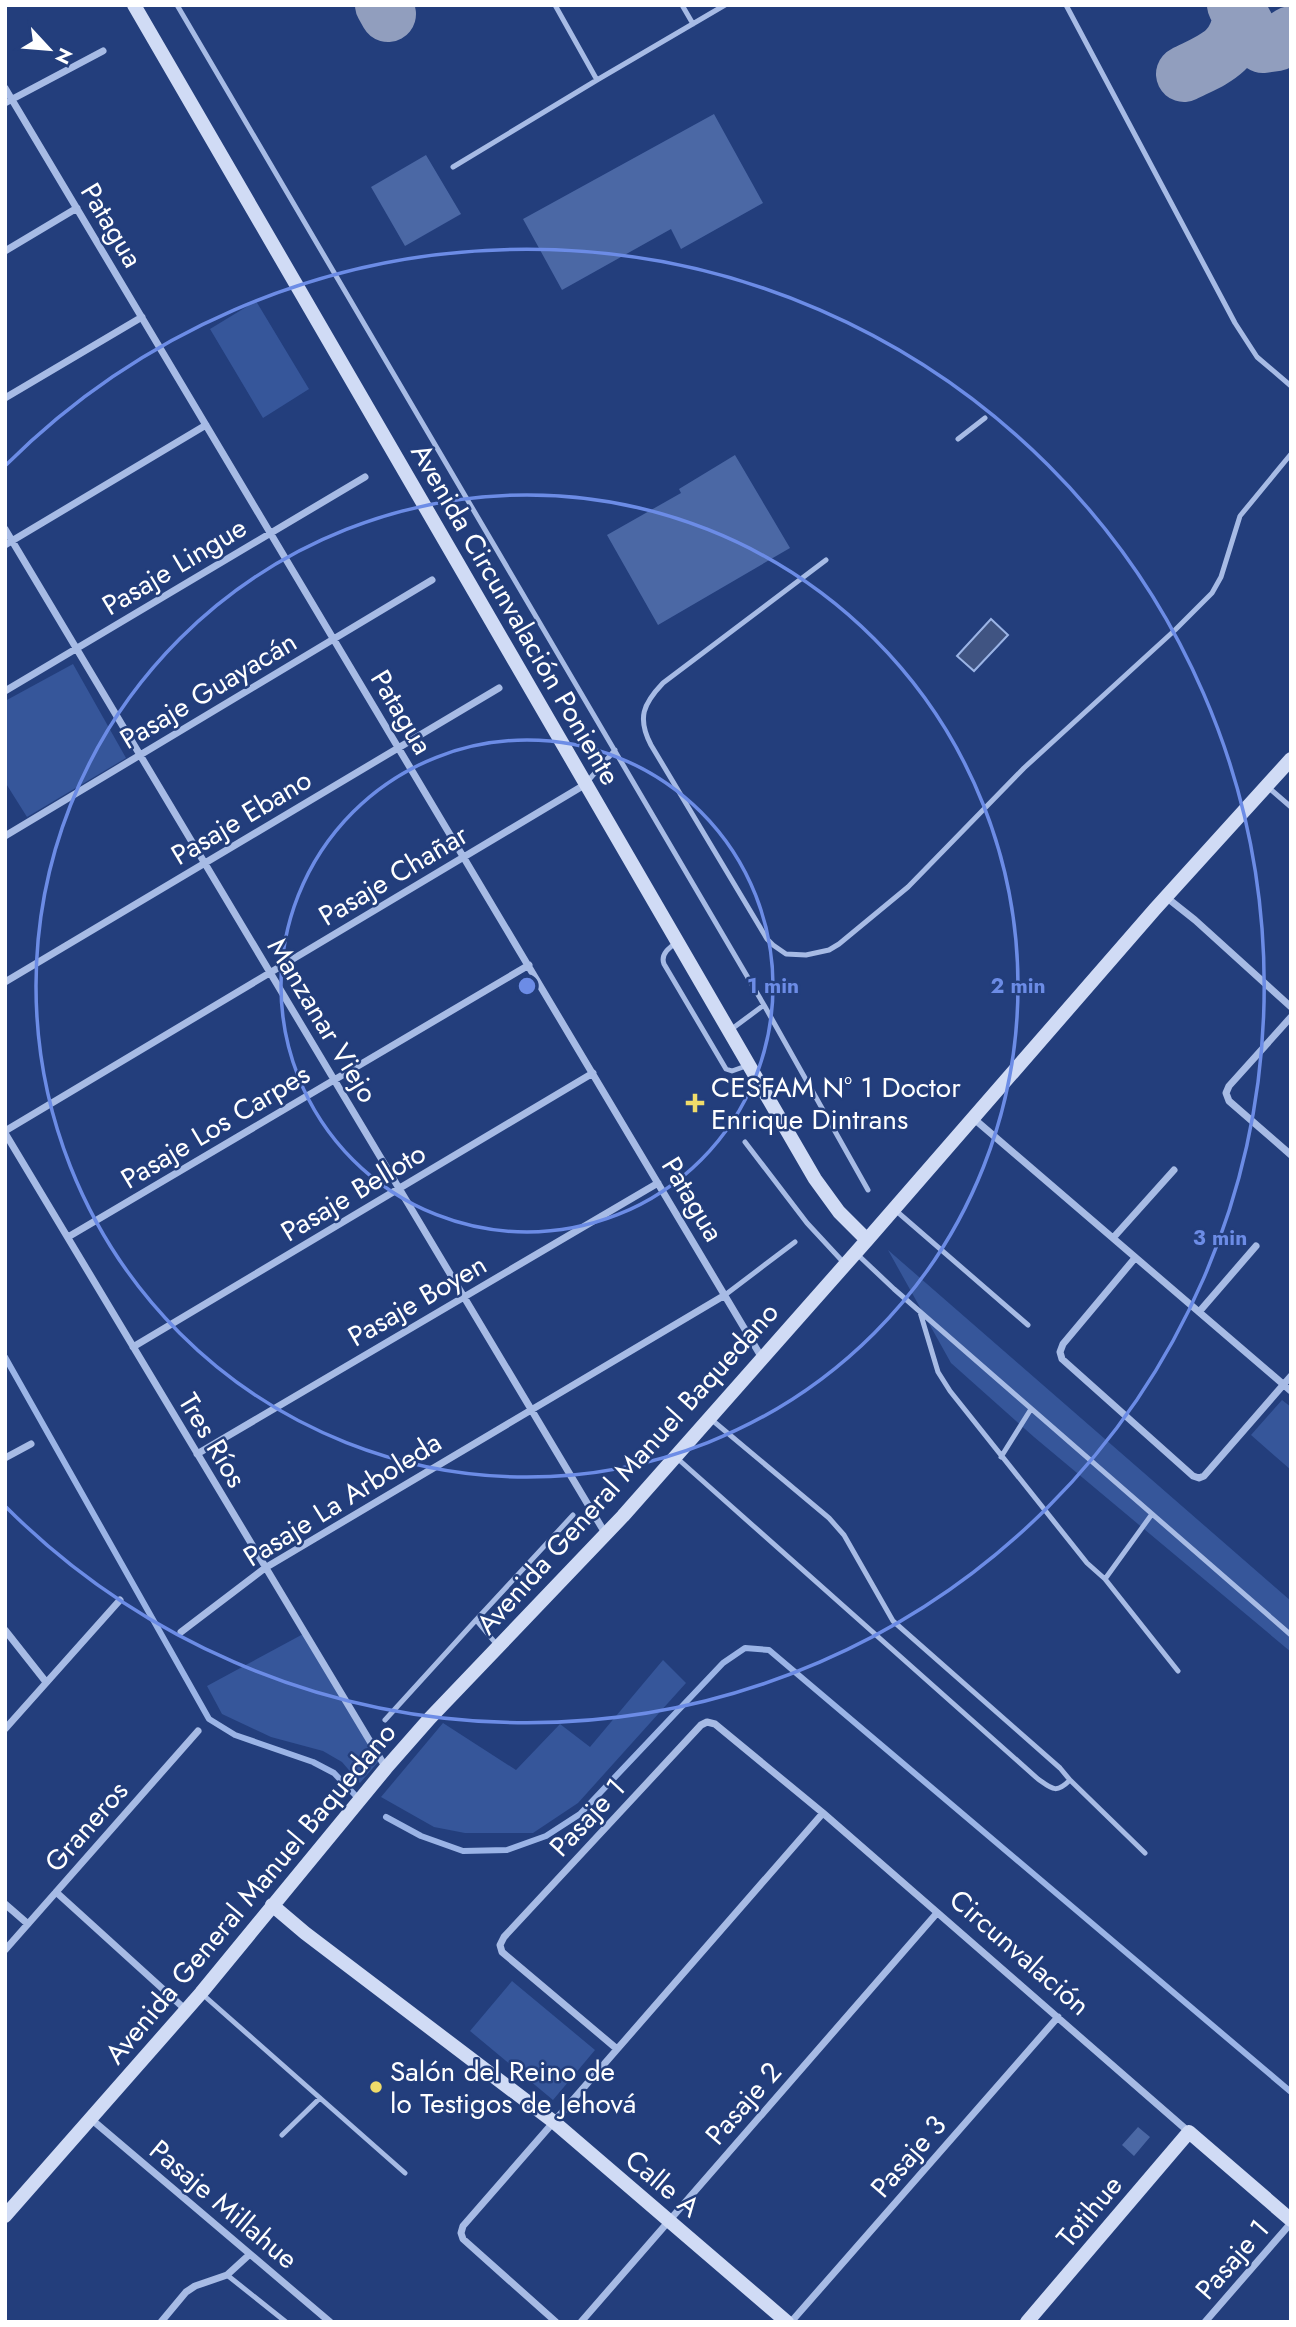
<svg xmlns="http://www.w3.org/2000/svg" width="1296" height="2327" font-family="Jost,sans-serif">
<rect width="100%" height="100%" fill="#233e7c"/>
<!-- green -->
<path fill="#36569a" d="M256 301 309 389 263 418 210 329Z
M73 664 126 758 27 817 5 782V701Z
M888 1250 1291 1601V1652L1034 1437 951 1363Z
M1282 1400 1291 1407V1470L1251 1435Z
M305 1633 379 1761 360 1783 342 1762 323 1751 271 1737 222 1714 207 1686Z
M663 1660 686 1683 578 1803 533 1833H465L434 1827 381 1797 443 1723 516 1770 560 1724 590 1747Z
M512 1981 595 2050 553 2100 470 2031Z"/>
<!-- water -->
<path fill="#405482" stroke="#9bb4e6" stroke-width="2" d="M991 619 1008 635 974 671 957 656Z"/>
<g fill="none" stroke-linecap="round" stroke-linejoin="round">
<!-- stream -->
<path stroke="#9bb4e6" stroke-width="6" d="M5 1357 209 1719 235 1735 313 1762 334 1773 356 1796
M386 1817 421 1836 463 1851 507 1850 546 1836 580 1814 723 1663 745 1648 769 1650 1291 2092"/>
<!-- taxiway -->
<path stroke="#919ebe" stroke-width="56" d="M383 5 388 14
M1235 5 1253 38 1263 45 1277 43 1291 34
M1184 74C1214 59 1236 53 1241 16"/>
</g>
<!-- building -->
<path fill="#4b68a5" d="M714 114 763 203 681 249 671 229 562 290 523 219Z
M426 155 461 214 405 246 371 187Z
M735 455 790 548 658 625 607 535 681 493 679 489Z
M1138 2127 1150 2137 1134 2156 1122 2145Z"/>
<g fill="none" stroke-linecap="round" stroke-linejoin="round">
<!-- lane -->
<path stroke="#a7bbe5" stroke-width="5" d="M177 5 764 1005
M555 5 597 80 725 5
M682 5 693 24
M1066 5 1235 323 1257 357 1291 386
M453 167 597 80
M958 439 985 418
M826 560 663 683C643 704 637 718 651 745L767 939 773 945 786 954 806 955 829 950 839 944 908 887 1024 768 1175 630 1212 593 1221 577 1240 516 1291 454
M587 782 615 750
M1269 788 1291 807
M677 942C670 947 660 954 664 964L726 1069 732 1071 746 1066
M729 1031 764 1005 868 1190
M745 1142 807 1223 845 1264
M894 1209 1028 1325
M858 1255 894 1289 1291 1635
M725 1295 795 1242
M920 1312 938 1372 950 1391 1087 1563 1105 1579 1152 1514
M712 1420 829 1518 844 1535 893 1621 1060 1768 1070 1780 1145 1853
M1001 1457 1031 1409
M678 1459 1038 1779C1052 1789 1056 1794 1070 1780
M1105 1579 1178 1671
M476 1620 573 1515
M385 1720 476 1620 498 1646
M201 1993 405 2173
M282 2135 320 2098
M227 2275 286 2322"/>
<!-- street -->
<path stroke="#a7bbe5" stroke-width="7" d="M5 88 762 1358
M5 103 103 51
M5 251 77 208
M5 398 142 317
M5 529 605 1533
M5 545 206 425
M5 691 365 477
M5 836 432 580
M1166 897 1195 920 1291 1007
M5 982 499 688
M1291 1017 1229 1086 1226 1093 1229 1101 1291 1155
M973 1118 1291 1391
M5 1131 586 784
M5 1133 386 1768
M68 1237 529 965
M1113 1238 1174 1170
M1135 1258 1063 1344 1060 1352 1062 1359 1193 1476 1199 1478 1204 1476 1291 1376
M1199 1312 1256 1246
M133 1347 593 1073
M197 1454 658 1183
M5 1458 31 1444
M5 1630 46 1682
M181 1632 265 1568 725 1295
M5 1729 120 1600
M56 1892 186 2010
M5 1904 28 1924
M5 1950 198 1731
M617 2049 502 1952 500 1945 504 1937 701 1725 707 1722 715 1724 823 1813 1189 2132
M91 2119 330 2322
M161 2322 186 2292 195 2286 227 2275 250 2254
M556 2322 463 2239 461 2233 463 2226 823 1813
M581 2322 937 1913
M791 2322 1058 2017
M1205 2322 1291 2223"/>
<!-- secondary -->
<path stroke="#d0dbf5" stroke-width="14" d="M134 5 815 1179 839 1212 867 1240
M272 1905 305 1933 554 2122 787 2322
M5 2216 201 1993 386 1768 430 1718 623 1516 867 1240 1155 909 1291 759
M1027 2322 1189 2132 1291 2220"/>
</g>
<!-- distance rings -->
<g fill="none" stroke="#6c8ce6" stroke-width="3.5">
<circle cx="527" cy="986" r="246"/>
<circle cx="527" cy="986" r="491"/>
<path d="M6 465A737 737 0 1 1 6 1507"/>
</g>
<!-- markers -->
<g fill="#f0dc6a" stroke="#233e7c" stroke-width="2.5">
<path d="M691.5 1092.5h7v7h7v7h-7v7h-7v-7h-7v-7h7z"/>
<circle cx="376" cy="2087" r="7"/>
</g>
<g text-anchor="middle" stroke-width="5" stroke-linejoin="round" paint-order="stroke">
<!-- street labels -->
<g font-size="28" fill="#fff" stroke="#233e7c">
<text transform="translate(112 225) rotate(59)" y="10">Patagua</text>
<text transform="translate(174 566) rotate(-31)" y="10">Pasaje Lingue</text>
<text transform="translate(516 614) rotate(60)" y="10">Avenida Circunvalación Poniente</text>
<text transform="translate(208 690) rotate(-31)" y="10">Pasaje Guayacán</text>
<text transform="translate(402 712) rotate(59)" y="10">Patagua</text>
<text transform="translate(241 817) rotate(-31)" y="10">Pasaje Ebano</text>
<text transform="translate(393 875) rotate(-31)" y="10">Pasaje Chañar</text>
<text transform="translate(323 1020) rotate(59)" y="10">Manzanar Viejo</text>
<text transform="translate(215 1126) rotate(-31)" y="10">Pasaje Los Carpes</text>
<text transform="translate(353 1192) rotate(-31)" y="10">Pasaje Belloto</text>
<text transform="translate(693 1199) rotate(59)" y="10">Patagua</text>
<text transform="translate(417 1300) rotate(-30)" y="10">Pasaje Boyen</text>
<text transform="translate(213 1440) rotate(59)" y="10">Tres Ríos</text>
<text transform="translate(627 1468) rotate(-48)" y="10">Avenida General Manuel Baquedano</text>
<text transform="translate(342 1499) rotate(-32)" y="10">Pasaje La Arboleda</text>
<text transform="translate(587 1817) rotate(-47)" y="10">Pasaje 1</text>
<text transform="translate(86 1826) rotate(-49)" y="10">Graneros</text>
<text transform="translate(250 1893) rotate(-50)" y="10">Avenida General Manuel Baquedano</text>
<text transform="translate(1020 1952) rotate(41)" y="10">Circunvalación</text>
<text transform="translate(743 2103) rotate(-49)" y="10">Pasaje 2</text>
<text transform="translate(908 2156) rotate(-49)" y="10">Pasaje 3</text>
<text transform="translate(663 2183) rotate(40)" y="10">Calle A</text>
<text transform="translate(224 2204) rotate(40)" y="10">Pasaje Millahue</text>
<text transform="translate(1089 2211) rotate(-50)" y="10">Totihue</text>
<text transform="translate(1232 2259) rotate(-49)" y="10">Pasaje 1</text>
</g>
<!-- poi labels -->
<g font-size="28" fill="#fff" stroke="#233e7c" text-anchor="start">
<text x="711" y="1097">CESFAM N° 1 Doctor<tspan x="711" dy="32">Enrique Dintrans</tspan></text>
<text x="390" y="2081">Salón del Reino de<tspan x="390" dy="32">lo Testigos de Jehová</tspan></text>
</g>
</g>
<circle cx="527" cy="986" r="10" fill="#6c8ce6" stroke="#233e7c" stroke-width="3.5"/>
<g font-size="21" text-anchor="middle" font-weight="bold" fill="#6c8ce6" stroke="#233e7c" stroke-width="5" stroke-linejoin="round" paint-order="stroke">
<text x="773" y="993">1 min</text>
<text x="1018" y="993">2 min</text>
<text x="1220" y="1245">3 min</text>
</g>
<!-- border -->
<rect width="1296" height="2327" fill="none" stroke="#ffffff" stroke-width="14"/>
<!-- north arrow -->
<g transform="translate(49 49) rotate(116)" stroke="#233e7c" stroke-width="5" paint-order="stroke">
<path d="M0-5L12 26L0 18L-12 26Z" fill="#ffffff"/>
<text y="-10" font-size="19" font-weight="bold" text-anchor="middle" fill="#ffffff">N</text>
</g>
</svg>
